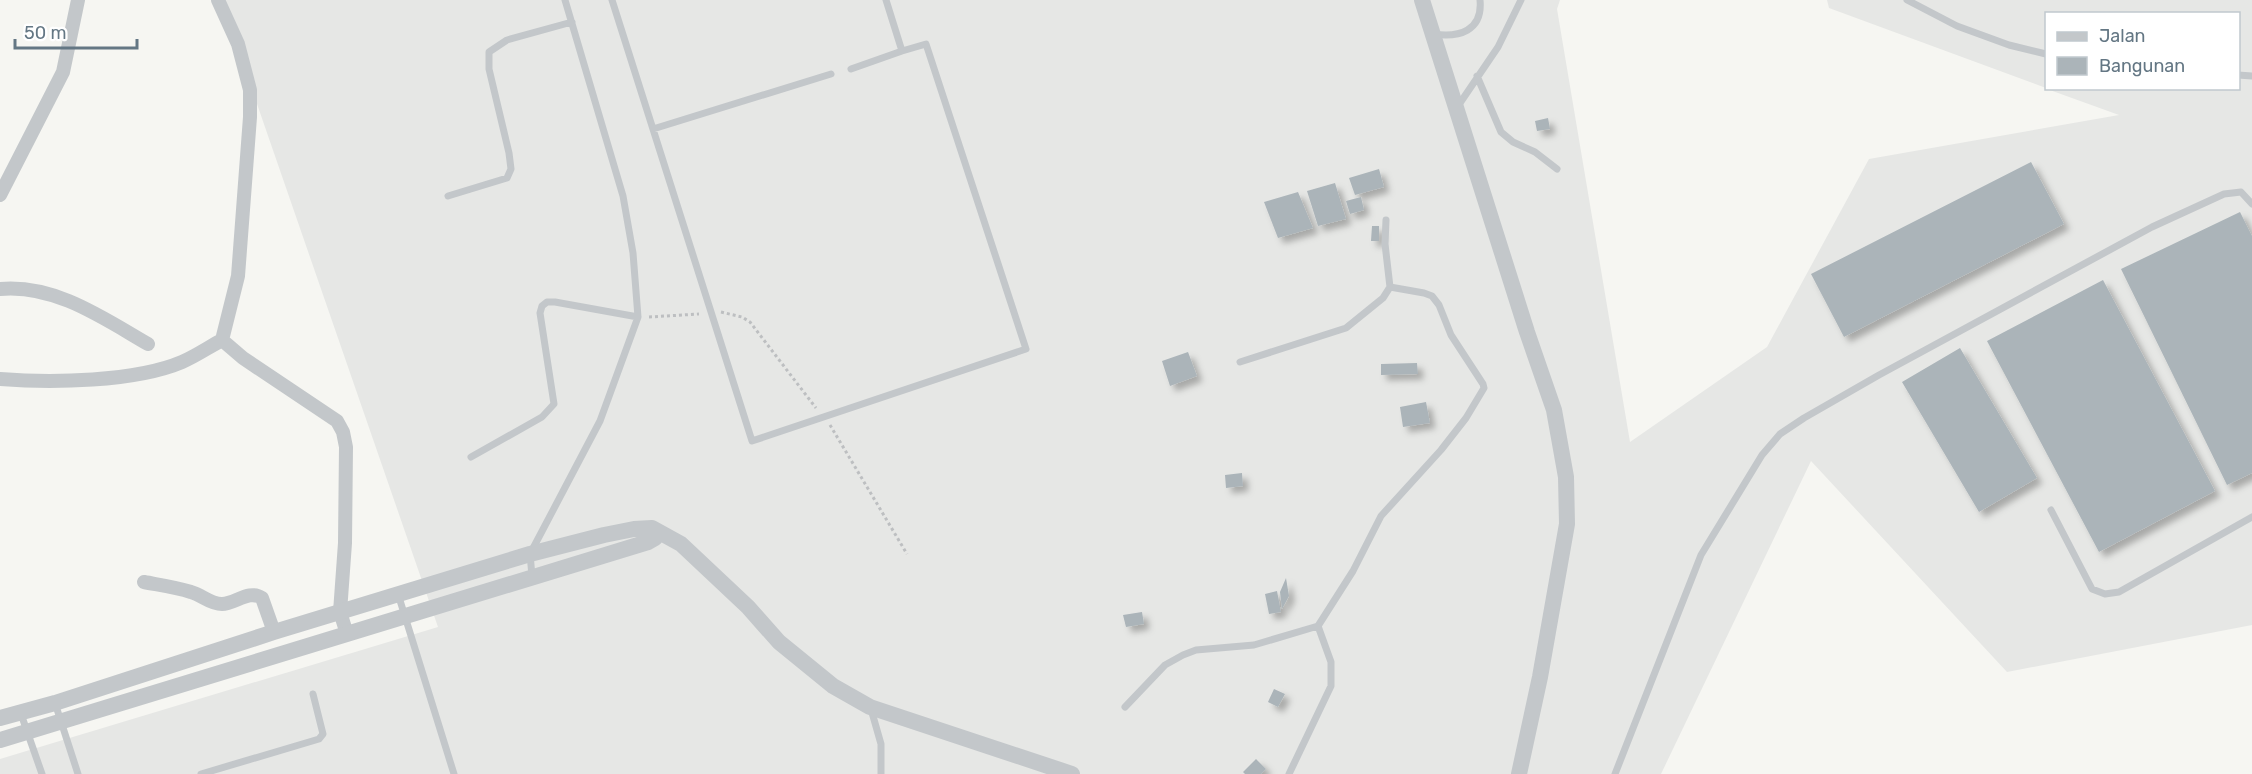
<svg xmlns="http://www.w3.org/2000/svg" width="2252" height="774" font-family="Rubik,sans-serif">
<defs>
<filter id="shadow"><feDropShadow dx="5.5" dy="5.5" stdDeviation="3" flood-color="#0004"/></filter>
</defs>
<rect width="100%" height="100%" fill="#f6f6f2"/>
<!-- built -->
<path fill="#e6e7e5" d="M221 0H1560L1557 9 1630 442 1767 347 1869 159 2119 115 2047 89 2238 88V14H2046V88L1829 8 1827 0H2252V625L2007 672 1811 461 1661 774H0V759L438 627Z"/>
<!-- building -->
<path fill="#abb4b9" filter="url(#shadow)" d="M1548 118 1550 129 1537 131 1535 121Z
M2031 162 2064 224 1844 337 1811 274Z
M1379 169 1384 187 1355 195 1349 178Z
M1335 183 1346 219 1318 226 1307 191Z
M1298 192 1313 228 1278 238 1264 202Z
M1361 197 1364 210 1350 214 1346 201Z
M2240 212 2252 236V473L2227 485 2121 269Z
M1372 226H1379V241H1371Z
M2103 280 2215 491 2099 552 1987 341Z
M1960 348 2037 478 1979 512 1902 382Z
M1188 352 1197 376 1170 386 1162 361Z
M1417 363 1418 374 1381 375V364Z
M1426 402 1430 423 1403 427 1400 407Z
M1242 473 1243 486 1226 488 1225 475Z
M1286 578 1289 596 1282 609 1280 592Z
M1277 591 1281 612 1269 614 1265 594Z
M1142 612 1144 624 1126 627 1123 615Z
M1274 689 1285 694 1278 707 1268 702Z
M1256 759 1266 769 1261 774H1245L1243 772Z"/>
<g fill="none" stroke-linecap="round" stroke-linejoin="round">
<!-- path -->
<path stroke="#bdbfc1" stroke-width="3" stroke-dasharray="3 3" stroke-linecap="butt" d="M721 312 742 317 750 322 816 408
M649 317 699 314
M830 425 907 554"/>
<!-- service -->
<path stroke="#c3c7ca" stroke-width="7" d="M612 0 752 441 1026 349 926 44 902 51
M1907 0 1957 26 2009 45 2046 54
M1433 34C1459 38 1483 31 1480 0
M851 69 902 51 886 0
M2238 75 2252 76
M1477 76 1501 132 1513 142 1535 152 1557 169
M1458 106 1498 47 1521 0
M653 129 831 74
M448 196 507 178 511 169 509 153 489 69V52L507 40 572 22
M1240 362 1346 328 1383 298 1390 287
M471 457 542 417 554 404 540 313 542 306 547 302H555L638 317
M2051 510 2092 589 2105 594 2119 592 2252 517
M532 576 530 554 600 421 638 317 633 253 623 196 565 0
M398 594 454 774
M55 703 78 774
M1125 707 1165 665 1183 655 1196 650 1254 645 1318 626
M871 709 881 744V774
M21 714 42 774
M201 774 319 739 323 734 313 694
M1289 774 1331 686V662L1318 626 1353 571 1381 516 1441 450 1466 418 1484 388 1483 384 1451 335 1439 305 1432 296 1424 293 1390 287 1385 244 1386 220
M1615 774 1701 555 1762 455 1780 434 1804 418 1879 375 2152 227 2224 194 2241 192 2252 204"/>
<!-- minor -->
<path stroke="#c3c7ca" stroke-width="14" d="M218 0 238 44 250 90V117L238 276 222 340 243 358 337 421 343 432 346 447 345 543 340 612 347 634
M0 195 63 72 78 0
M0 289C55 284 103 318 148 344
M0 379C51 383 135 382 182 362 196 356 209 347 222 340
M144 582C160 585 176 587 191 592 202 595 210 604 222 604 235 604 249 589 262 598L274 632"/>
<!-- tertiary -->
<path stroke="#c3c7ca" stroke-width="16" d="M1422 0 1527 332 1554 410 1566 477 1567 524 1540 677 1519 774
M0 718 55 703 274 632 530 554 604 535 634 529 652 528 681 544 748 607 779 642 833 686 870 707 1072 774
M0 740 648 542 655 538 659 533"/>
</g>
<!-- legend -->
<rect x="2045" y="12" width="195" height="78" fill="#ffffff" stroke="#c1c9ce" stroke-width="1.5"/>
<rect x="2057" y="32" width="30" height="9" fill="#c3c7ca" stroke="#c1c9ce" stroke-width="1.5"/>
<text x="2099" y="42" font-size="18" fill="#647784">Jalan</text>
<rect x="2057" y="57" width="30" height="18" fill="#abb4b9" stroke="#c1c9ce" stroke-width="1.5"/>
<text x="2099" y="72" font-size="18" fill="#647784">Bangunan</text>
<!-- scale -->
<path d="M15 39v9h122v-9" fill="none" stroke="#647784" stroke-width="3"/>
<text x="24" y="39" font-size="18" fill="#647784" stroke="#ffffff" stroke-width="4.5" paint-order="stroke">50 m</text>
</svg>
